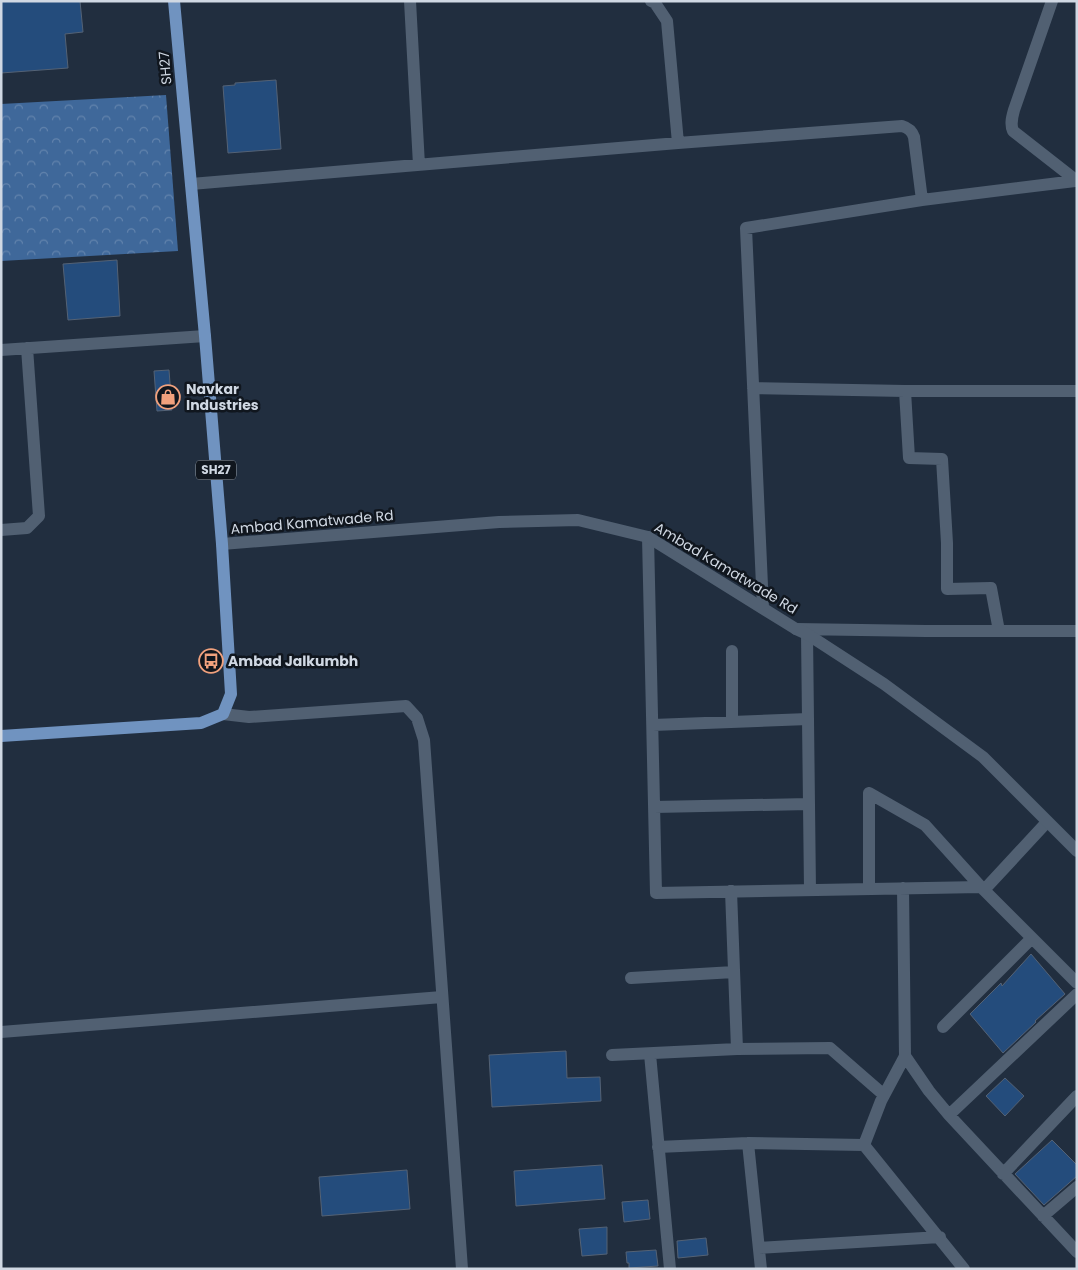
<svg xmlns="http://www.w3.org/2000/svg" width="1078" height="1270" font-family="Poppins,sans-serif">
<defs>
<pattern id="forest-crowns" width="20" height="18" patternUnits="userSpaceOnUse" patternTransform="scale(1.25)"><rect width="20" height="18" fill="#3f689a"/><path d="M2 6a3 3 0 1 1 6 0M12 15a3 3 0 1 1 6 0" fill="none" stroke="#6384ad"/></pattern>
</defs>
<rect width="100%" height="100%" fill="#212e3f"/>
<!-- forest -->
<path fill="url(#forest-crowns)" d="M166 95 178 251 1 261V104Z"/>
<!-- building -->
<path fill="#244c7c" stroke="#546275" d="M1 1H80L83 32 65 34 68 68 1 73Z
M276 80 281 149 228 153 223 86 235 85V83Z
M117 260 120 316 68 320 63 264Z
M169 370 172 410 157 411 154 371Z
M1031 954 1065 994 1035 1021 1036 1022 1003 1053 970 1014 1001 983 1002 986Z
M566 1051 567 1078 600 1077 601 1101 492 1107 489 1055Z
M1005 1078 1024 1096 1005 1116 986 1096Z
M1052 1140 1077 1165V1176L1044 1205 1015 1174Z
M602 1165 605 1199 516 1206 514 1171Z
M407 1170 410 1209 322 1216 319 1177Z
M648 1200 650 1219 624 1222 622 1202Z
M607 1227V1254L582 1256 579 1229Z
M706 1238 708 1255 678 1258 677 1241Z
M656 1250 658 1266 629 1268V1263H627L626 1252Z"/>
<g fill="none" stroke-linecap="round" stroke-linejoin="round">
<!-- street -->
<path stroke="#516072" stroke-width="12" d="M410 1 419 165
M651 1 655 3 667 21 678 143
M1052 1 1014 110C1012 117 1010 124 1013 131L1077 181
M191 184 678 143 902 126C909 128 912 131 914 137L922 200
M1 350 205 336
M753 388 905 391 909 458 942 459 947 543V589L991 588 999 631
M905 391H1077
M1 530 27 528 39 516 27 348
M648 537 656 893 981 887
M763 608 746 228 922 200 1075 181
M796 629 926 631H1077
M807 634 810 890
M732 651V722
M223 714 249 717 406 706 417 718 424 740 462 1269
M653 725 808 719
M869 793 925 825 981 887 1077 983
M869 793V889
M654 807 809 804
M903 888 905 1056 929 1091 949 1115 1077 1252
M984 890 1047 822
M731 891 737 1049 830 1048 884 1095
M631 978 734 972
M943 1027 1032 938
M1 1032 442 997
M650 1054 670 1269
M612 1055 737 1049
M949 1115 1077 994
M748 1143 761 1269
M864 1145 881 1101 905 1056
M658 1147 748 1143 864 1145 964 1269
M1003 1174 1077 1096
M1043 1216 1077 1187
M759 1248 940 1237"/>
<!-- secondary -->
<path stroke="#516072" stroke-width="12" d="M222 544 499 522 578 520 648 537 796 629 807 634 884 684 983 757 1077 851"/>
<!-- primary -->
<path stroke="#7093c0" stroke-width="12" d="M1 736 201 723 223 714 231 694 222 544 205 336 174 1"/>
</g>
<!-- icons -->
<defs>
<g id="shop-ring" transform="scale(1.25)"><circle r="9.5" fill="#10161e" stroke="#f1a17d" stroke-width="1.5"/><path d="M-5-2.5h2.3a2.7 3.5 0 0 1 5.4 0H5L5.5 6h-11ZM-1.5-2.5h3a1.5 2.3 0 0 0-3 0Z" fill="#f1a17d"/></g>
<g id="bus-ring" transform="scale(1.25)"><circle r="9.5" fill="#10161e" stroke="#f1a17d" stroke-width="1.5"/><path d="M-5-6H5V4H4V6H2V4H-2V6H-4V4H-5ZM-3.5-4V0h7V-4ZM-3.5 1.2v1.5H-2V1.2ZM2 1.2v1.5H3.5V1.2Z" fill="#f1a17d"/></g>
</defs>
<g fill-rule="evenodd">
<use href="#shop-ring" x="168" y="397"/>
<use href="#bus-ring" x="211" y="661"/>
</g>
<g text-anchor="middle" stroke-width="5" stroke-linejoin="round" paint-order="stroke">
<!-- shield labels -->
<rect fill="#10161e" stroke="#969ea8" stroke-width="1" x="196" y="460.5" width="40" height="19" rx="4"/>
<g font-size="12" font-weight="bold" fill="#d0d8e3">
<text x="216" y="474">SH27</text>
</g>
<!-- street labels -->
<g font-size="14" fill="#d0d8e3" stroke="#10161e">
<text transform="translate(165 68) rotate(-95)" y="5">SH27</text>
<text transform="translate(312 522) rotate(-5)" y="5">Ambad Kamatwade Rd</text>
<text transform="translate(726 568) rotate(31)" y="5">Ambad Kamatwade Rd</text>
</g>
<!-- poi labels -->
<g font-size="14" font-weight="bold" fill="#d0d8e3" stroke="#10161e" text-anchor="start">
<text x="186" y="394">Navkar<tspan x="186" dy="16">Industries</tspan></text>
<text x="228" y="666">Ambad Jalkumbh</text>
</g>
</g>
<!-- border -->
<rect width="1078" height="1270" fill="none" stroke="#d0d8e3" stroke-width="5"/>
</svg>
